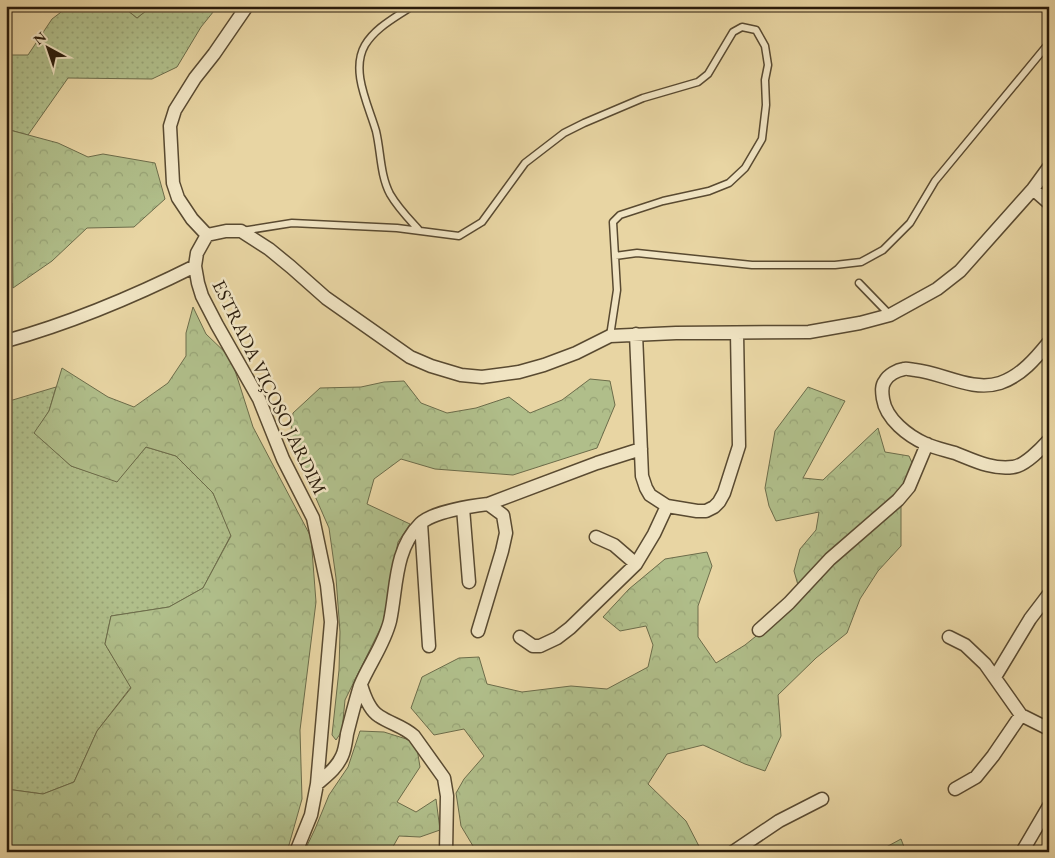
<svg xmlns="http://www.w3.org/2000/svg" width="1055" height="858" font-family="'EB Garamond',serif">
<defs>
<pattern id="grass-dots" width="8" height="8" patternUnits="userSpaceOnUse" patternTransform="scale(1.25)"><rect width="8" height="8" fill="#b0be8a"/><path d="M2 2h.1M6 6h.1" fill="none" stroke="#97a376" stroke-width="1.8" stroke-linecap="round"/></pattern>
<pattern id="forest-crowns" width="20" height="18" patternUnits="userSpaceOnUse" patternTransform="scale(1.25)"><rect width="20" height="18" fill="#b0be8a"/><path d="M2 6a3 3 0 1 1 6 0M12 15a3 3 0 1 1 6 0" fill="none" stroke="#97a376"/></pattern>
</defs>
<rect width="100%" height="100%" fill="#e8d5a3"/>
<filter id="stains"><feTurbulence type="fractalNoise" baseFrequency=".004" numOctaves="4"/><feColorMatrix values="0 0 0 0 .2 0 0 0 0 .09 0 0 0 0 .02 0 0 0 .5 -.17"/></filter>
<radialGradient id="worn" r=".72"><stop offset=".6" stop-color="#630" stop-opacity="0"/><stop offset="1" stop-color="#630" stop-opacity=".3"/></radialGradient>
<!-- grass -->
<path fill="url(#grass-dots)" stroke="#6c6c4a" d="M69 6H122L137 18 152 6H218L201 27 177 67 152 79 68 78 28 135 6 129V55H28L52 19Z
M56 387 49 411 35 433 71 466 117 481 146 447 176 456 213 493 231 535 203 588 169 607 111 616 105 644 131 687 97 731 74 782 43 794 6 789V402Z"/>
<!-- forest -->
<path fill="url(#forest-crowns)" stroke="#6c6c4a" d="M122 6H152L137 18Z
M6 129 58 143 88 157 103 154 155 163 165 199 134 227 87 228 52 261 13 288 12 203 6 198Z
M193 307 206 334 231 358 253 427 311 537 316 602 300 730 302 799 287 852H6V789L43 794 74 782 97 731 131 688 105 644 111 616 169 607 203 588 231 536 213 493 176 456 146 447 117 482 71 466 34 433 49 411 62 368 108 397 134 407 168 383 186 356V333Z
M590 379 610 381 615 405 597 448 513 475 435 469 401 459 374 479 367 504 410 524 398 542 383 623 345 700 342 731 336 740 332 735 339 670 340 632 336 578 329 528 290 439 293 413 320 388 361 387 384 382 404 381 421 403 447 413 476 408 509 397 530 413 562 400Z
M808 387 845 401 803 478 823 480 878 428 885 452 909 456 914 467 901 499V546L878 571 860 599 847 633 816 658 778 695 781 736 765 771 745 764 703 745 667 754 648 784 686 821 702 852 476 851 461 826 456 793 464 779 484 756 464 729 434 735 411 708 422 677 459 658 479 657 487 684 522 692 571 686 607 689 648 667 653 645 646 626 620 631 603 617 629 589 665 559 707 552 712 566 698 606V637L716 663 745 645 802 599 794 571 800 549 816 530 819 512 776 521 769 506 765 488 775 431Z
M360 731 384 732 416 742 420 767 397 802 416 812 436 799 440 830 420 837 399 836 390 852H304L315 829 329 795 348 767Z"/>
<!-- pitch -->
<path fill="#b0be8a" stroke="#6c6c4a" d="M901 839 906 852H877Z"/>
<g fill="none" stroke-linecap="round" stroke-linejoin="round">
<!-- service casing -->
<g stroke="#594a31" stroke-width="9">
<path id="service" d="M412 6C395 18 376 27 365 45 350 71 369 106 376 131 381 152 380 175 390 194 398 208 409 219 419 230
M242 231 292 223 397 228 459 236 482 222 525 163 564 133 584 123 643 98 698 82 708 74 733 32 742 27 756 30 765 46 768 65 765 80 766 105 762 139 745 168 729 183 709 191 663 201 620 215 613 222 617 290 610 336
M615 256 637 253 752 265H835L861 262 883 250 910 223 935 181 1049 43
M859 283 890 315"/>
</g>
<!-- minor casing -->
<g stroke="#594a31" stroke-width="15">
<path id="minor" d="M1033 189 1049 203
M207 235 226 231H241L269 249 291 267 326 298 410 357 431 366 461 375 482 377 519 372 544 365 576 353 610 336 676 333 809 332 860 323 890 315 937 289 960 271 1033 189 1049 167
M207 235 197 253 195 266 198 283 202 296 217 325 259 399 283 459 313 518 327 585 331 622 317 784 311 815 296 852
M207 235 192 219 178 198 173 183 170 126 175 110 195 78 214 54 247 6
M636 334 642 476 646 488 650 495 667 506 697 511H706L714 507 719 502 724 493 739 446 737 333
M6 341C71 323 135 296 195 266
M1049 342C1036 358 1021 376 1000 383 972 392 943 373 915 370 912 370 907 368 904 369 897 370 888 375 885 381 881 386 882 392 883 399 886 419 908 436 926 444 935 448 945 450 955 453 973 460 992 470 1013 467 1024 466 1041 449 1049 440
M488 504 597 463 641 449
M463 508 469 582
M421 523 429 646
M596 537 614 545 636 564
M759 630 789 603 830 559 898 500 909 487 927 444
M520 637 533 646H540L557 638 570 628 636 564 654 534 667 506
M949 637 965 645 985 664 1021 715 1049 729
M995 677 1030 619 1049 594
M361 685C364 695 369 710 379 716 391 724 403 726 414 736L444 778 447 796 446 852
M317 784C326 776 337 768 342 756 345 750 346 741 347 734 351 718 355 702 360 686 369 664 384 645 390 621 397 588 394 550 420 524 432 512 471 506 488 504L503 515 506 533 502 551 478 631
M955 789 976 777 993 756 1021 715
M733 852 779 821 822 799
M1022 852 1049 806"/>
</g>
<!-- service -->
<use href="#service" stroke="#f0e4c3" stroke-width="6"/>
<!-- minor -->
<use href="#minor" stroke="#f0e4c3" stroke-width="12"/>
</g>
<g text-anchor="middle" stroke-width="5" stroke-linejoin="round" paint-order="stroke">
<!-- street labels -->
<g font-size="19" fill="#291b0b" stroke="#f0e4c3">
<text transform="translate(270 387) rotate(64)" y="7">ESTRADA VIÇOSO JARDIM</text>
</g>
</g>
<!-- margin -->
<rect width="1055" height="858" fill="none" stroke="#e8d5a3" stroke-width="25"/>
<rect x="8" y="8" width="1040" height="843" fill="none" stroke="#291b0b" stroke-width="2.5"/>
<rect x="12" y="12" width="1030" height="833" fill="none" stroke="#291b0b"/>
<!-- north arrow -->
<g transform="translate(48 48) rotate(320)" stroke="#f0e4c3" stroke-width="4" paint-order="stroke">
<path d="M0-4L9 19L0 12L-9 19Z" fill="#291b0b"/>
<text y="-8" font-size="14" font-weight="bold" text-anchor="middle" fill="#291b0b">N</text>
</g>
<rect width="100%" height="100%" filter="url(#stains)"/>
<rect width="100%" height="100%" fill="url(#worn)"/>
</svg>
